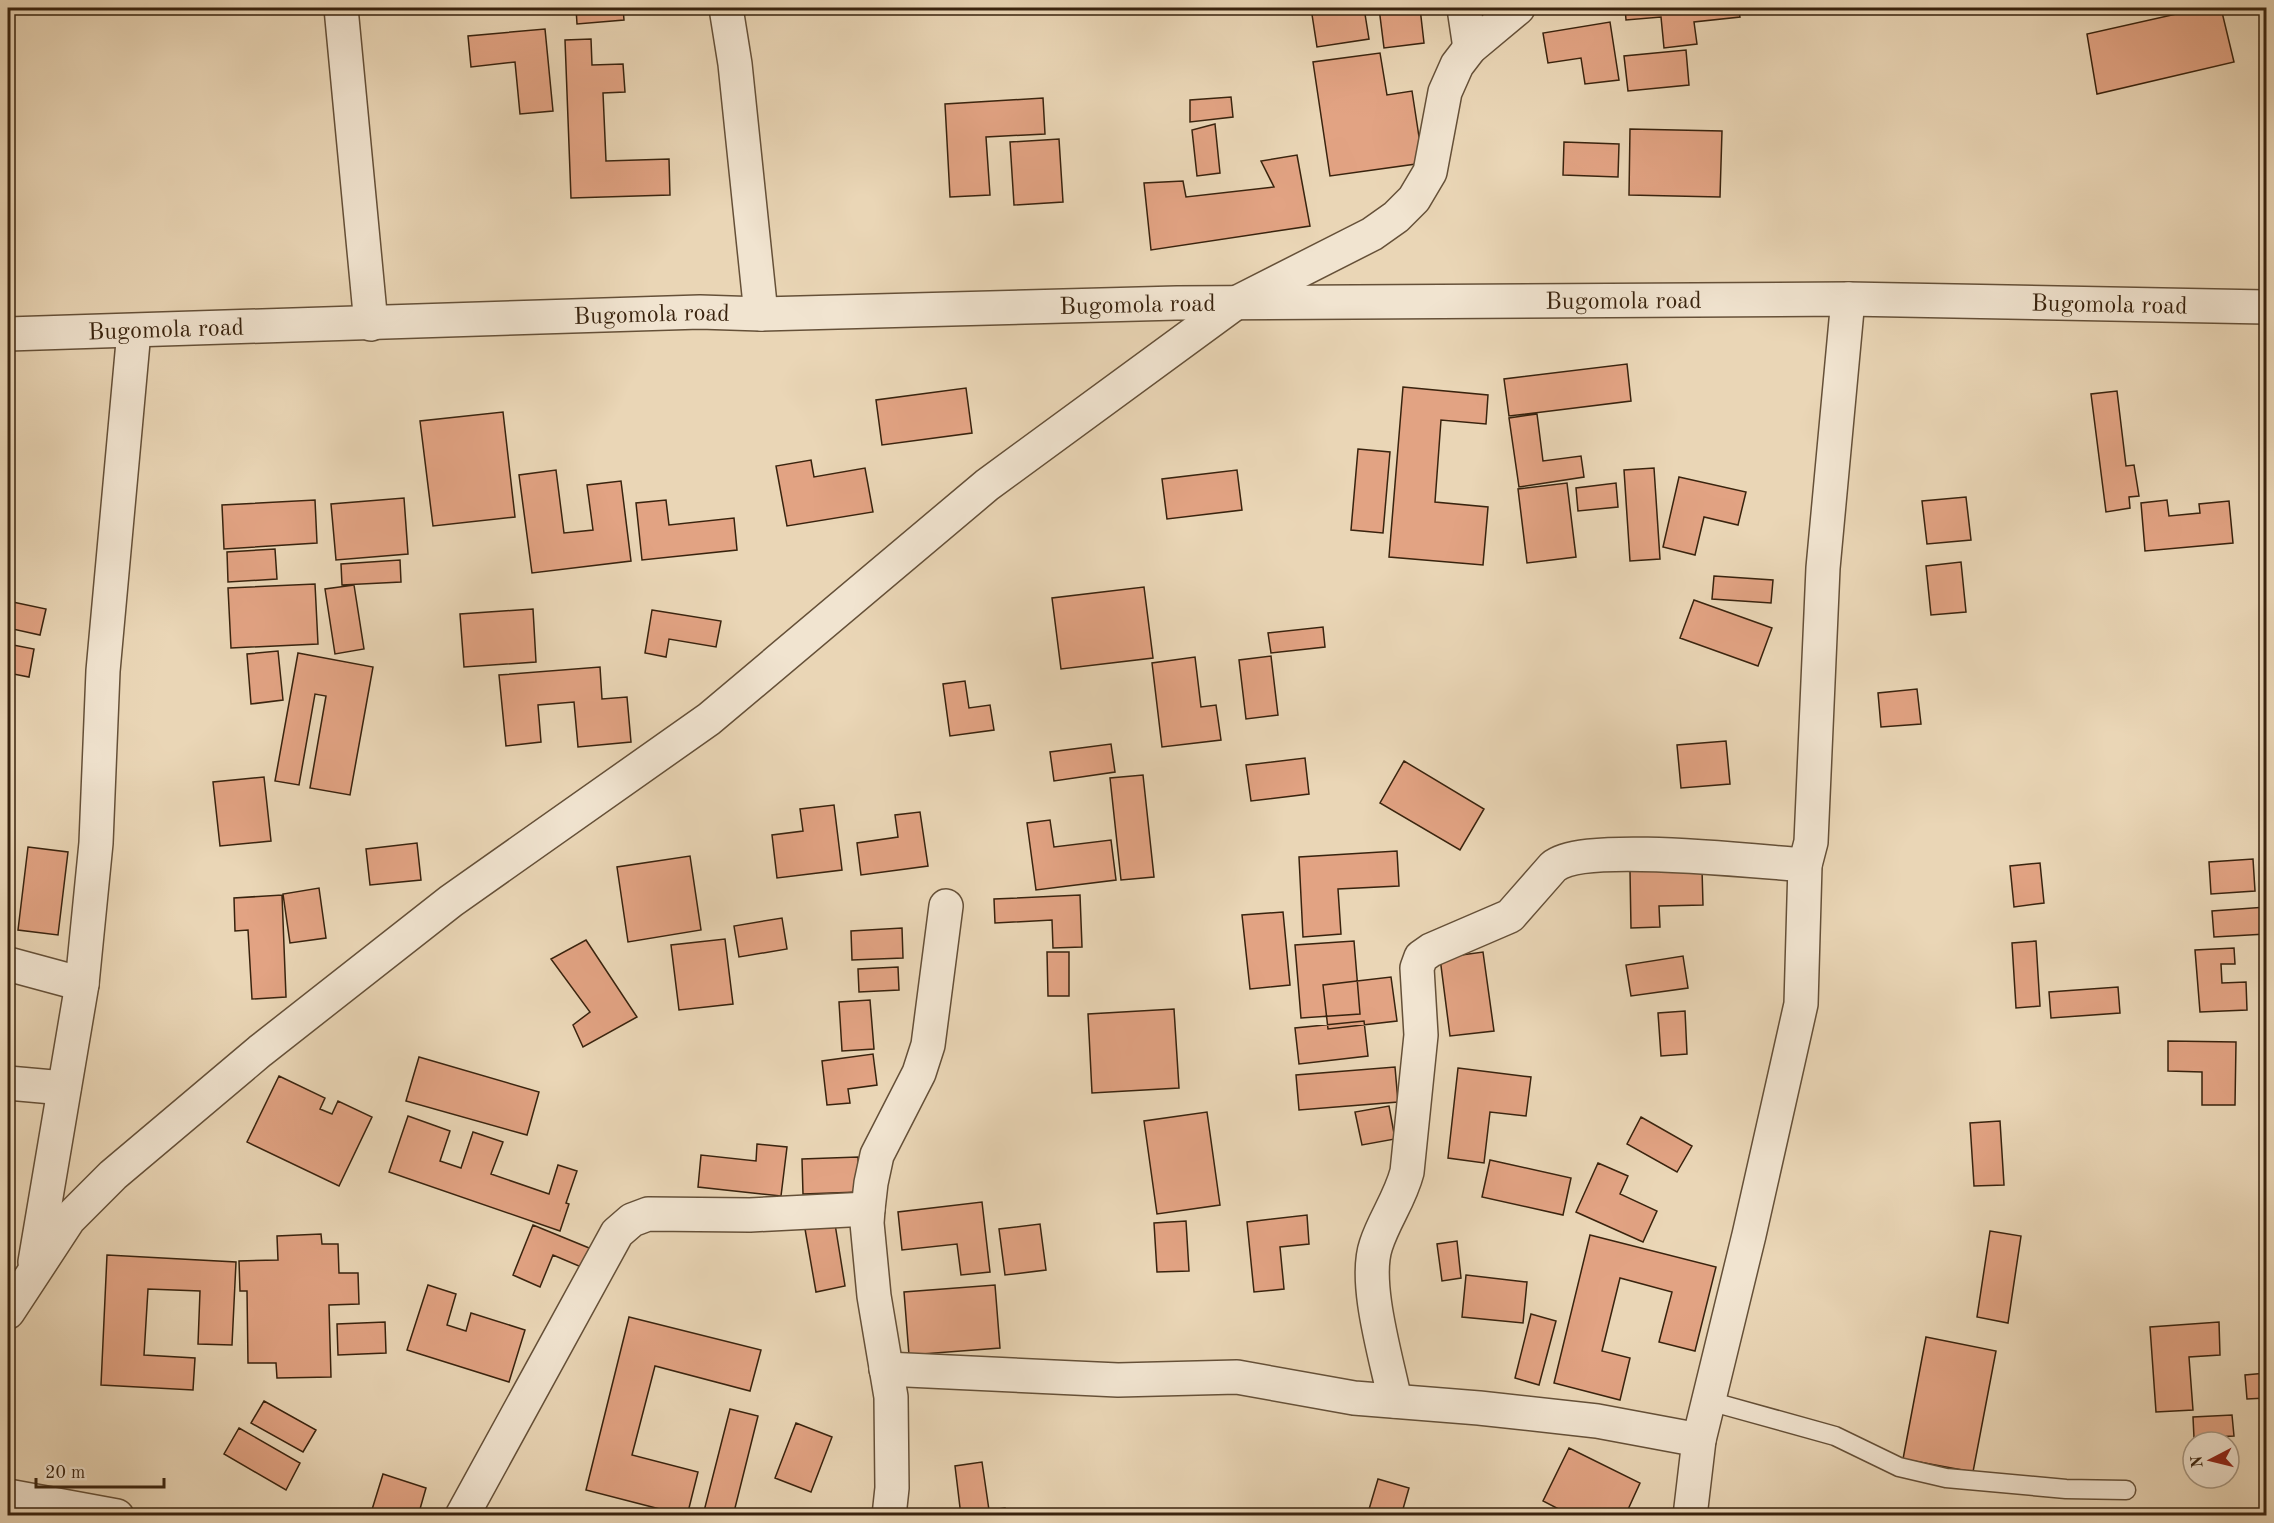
<svg xmlns="http://www.w3.org/2000/svg" width="2274" height="1523" font-family="'Old Standard TT',serif">
<rect width="100%" height="100%" fill="#ead6b6"/>
<filter id="stains"><feTurbulence type="fractalNoise" baseFrequency=".00333" numOctaves="4"/><feColorMatrix values="0 0 0 0 .2 0 0 0 0 .09 0 0 0 0 .02 0 0 0 .5 -.17"/></filter>
<radialGradient id="worn" r=".72"><stop offset=".6" stop-color="#630" stop-opacity="0"/><stop offset="1" stop-color="#630" stop-opacity=".3"/></radialGradient>
<!-- building -->
<path fill="#e2a383" stroke="#39230e" stroke-width="1.5" d="M576 8H623L624 20 577 24Z
M1311 8H1364L1369 39 1317 47Z
M1379 8H1420L1424 43 1384 48Z
M1625 8H1738L1740 17 1694 22 1697 44 1664 48 1661 17 1626 20Z
M2203 8H2221L2234 62 2097 94 2087 34Z
M1610 22 1619 80 1585 84 1581 58 1548 63 1543 33Z
M545 29 553 111 520 114 515 62 471 67 468 36Z
M591 39 592 65 623 64 625 92 603 93 606 161 669 159 670 195 571 198 565 40Z
M1686 50 1689 85 1628 91 1624 56Z
M1380 53 1387 95 1412 91 1423 163 1330 176 1313 62Z
M1231 97 1233 117 1190 122V100Z
M1043 98 1045 134 986 137 990 195 950 197 945 104Z
M1215 124 1220 173 1197 176 1192 130Z
M1630 129 1722 131 1720 197 1629 195Z
M1059 139 1063 202 1014 205 1010 142Z
M1564 142 1619 144 1618 177 1563 175Z
M1297 155 1310 226 1151 250 1144 183 1183 181 1186 197 1274 187 1261 161Z
M1627 364 1631 401 1509 416 1504 379Z
M1403 387 1488 395 1486 424 1441 420 1435 502 1488 507 1483 565 1389 557Z
M966 388 972 433 882 445 876 400Z
M2117 391 2126 466 2134 465 2139 496 2129 497 2130 508 2106 512 2091 394Z
M503 412 515 517 433 526 420 421Z
M1537 414 1543 461 1581 456 1584 477 1519 487 1509 418Z
M1358 449 1390 452 1383 533 1351 530Z
M811 460 814 477 865 468 873 512 787 526 776 466Z
M1654 468 1660 559 1630 561 1624 470Z
M556 470 564 533 593 530 587 485 621 481 631 561 532 573 519 475Z
M1237 470 1242 510 1167 519 1162 479Z
M1679 477 1746 492 1738 525 1704 517 1695 555 1663 547Z
M1567 483 1576 557 1527 563 1518 489Z
M1616 483 1618 507 1578 511 1576 488Z
M1966 497 1971 540 1927 544 1922 501Z
M404 498 408 554 336 560 331 504Z
M315 500 317 543 224 549 222 505Z
M666 500 669 525 734 518 737 550 642 560 636 503Z
M2167 500 2169 516 2200 513 2199 504 2229 501 2233 543 2145 551 2141 503Z
M275 549 277 579 228 582 227 552Z
M400 560 401 582 342 585 341 564Z
M1961 562 1966 612 1931 615 1926 566Z
M1714 576 1773 580 1771 603 1712 599Z
M315 584 318 644 231 648 228 588Z
M354 585 364 649 335 654 325 589Z
M1144 587 1153 658 1061 669 1052 598Z
M1694 600 1772 628 1758 666 1680 638Z
M8 601 46 609 40 635 8 628Z
M533 609 536 662 464 667 460 614Z
M652 610 721 621 716 647 669 639 666 657 645 653Z
M1323 627 1325 647 1271 653 1268 633Z
M8 644 34 649 29 677 8 673Z
M278 651 283 700 251 704 247 654Z
M298 653 373 667 350 795 310 788 326 696 315 694 299 785 275 781Z
M1271 656 1278 715 1246 719 1239 660Z
M1195 657 1201 707 1216 705 1221 740 1162 747 1152 663Z
M600 667 602 699 627 697 631 742 578 747 574 702 538 705 541 742 506 746 499 675Z
M965 681 969 708 990 705 994 730 950 736 943 684Z
M1917 689 1921 724 1881 727 1878 693Z
M1726 741 1730 784 1681 788 1677 745Z
M1111 744 1115 772 1054 781 1050 752Z
M1305 758 1309 794 1251 801 1246 765Z
M1404 761 1484 809 1460 850 1380 803Z
M1143 775 1154 877 1121 880 1110 778Z
M264 777 271 841 220 846 213 782Z
M834 805 842 870 777 878 772 835 803 831 800 809Z
M920 812 928 866 861 875 857 843 898 837 895 815Z
M1050 820 1054 847 1111 840 1116 880 1036 890 1027 823Z
M417 843 421 880 370 885 366 849Z
M28 847 68 852 58 935 18 930Z
M1397 851 1399 886 1338 889 1341 934 1303 937 1299 857Z
M690 856 701 930 628 942 617 867Z
M2253 859 2255 891 2211 894 2209 862Z
M2040 863 2044 903 2014 907 2010 866Z
M1702 869 1703 905 1659 906 1660 927 1631 928 1630 871Z
M319 888 326 938 290 943 283 894Z
M282 895 286 997 252 999 248 930 235 931 234 898Z
M1080 895 1082 947 1053 948 1052 920 995 923 994 899Z
M2266 907V934L2214 937 2212 911Z
M1283 912 1290 985 1250 989 1242 915Z
M782 918 787 949 739 957 734 926Z
M902 928 903 958 852 960 851 931Z
M725 939 733 1004 679 1010 671 945Z
M586 940 637 1017 583 1047 573 1025 590 1012 551 959Z
M1354 941 1360 1014 1301 1018 1295 945Z
M2036 941 2040 1006 2016 1008 2012 943Z
M2234 948 2235 964H2221L2222 983 2246 982 2247 1010 2200 1012 2195 950Z
M1047 952H1069V996H1048Z
M1483 952 1494 1031 1450 1036 1440 958Z
M1683 956 1688 988 1631 996 1626 965Z
M898 967 899 990 859 992 858 969Z
M1391 977 1397 1021 1328 1029 1323 985Z
M2118 987 2120 1013 2051 1018 2049 992Z
M870 1000 874 1049 842 1051 839 1002Z
M1174 1009 1179 1088 1092 1093 1088 1014Z
M1685 1011 1687 1054 1661 1056 1658 1013Z
M1364 1021 1368 1056 1299 1064 1295 1028Z
M2168 1041 2236 1042 2235 1105H2202V1072L2168 1071Z
M873 1054 877 1085 848 1089 850 1103 827 1105 822 1061Z
M419 1057 539 1092 527 1135 406 1101Z
M1395 1067 1398 1102 1299 1110 1296 1075Z
M1458 1068 1531 1077 1526 1116 1490 1112 1484 1163 1448 1158Z
M279 1076 325 1098 320 1109 332 1114 338 1101 372 1117 339 1186 247 1142Z
M1389 1106 1395 1139 1362 1145 1355 1112Z
M1207 1112 1220 1205 1157 1214 1144 1121Z
M408 1116 450 1131 440 1161 461 1168 473 1132 503 1142 491 1174 549 1194 558 1165 577 1171 566 1203 569 1204 560 1231 389 1172Z
M1641 1117 1692 1146 1677 1172 1627 1144Z
M2000 1121 2004 1185 1974 1186 1970 1123Z
M757 1144 787 1147 781 1196 698 1187 701 1155 756 1161Z
M858 1157 860 1192 803 1194 802 1159Z
M1490 1160 1571 1178 1563 1215 1482 1197Z
M1598 1163 1628 1176 1620 1194 1657 1211 1643 1242 1576 1212Z
M982 1202 990 1272 961 1275 957 1244 902 1250 898 1212Z
M1307 1215 1309 1244 1280 1247 1284 1289 1254 1292 1247 1222Z
M1186 1221 1189 1271 1157 1272 1154 1223Z
M835 1224 845 1286 816 1292 805 1229Z
M1040 1224 1046 1270 1005 1275 999 1229Z
M533 1225 594 1250 586 1269 553 1255 540 1287 513 1275Z
M1990 1231 2021 1236 2008 1323 1977 1317Z
M321 1234 322 1244H338L339 1273H358L359 1304 329 1305 331 1377 277 1378 276 1363H248L247 1291H240L239 1261 278 1260 277 1236Z
M1590 1235 1716 1267 1695 1351 1659 1342 1672 1292 1620 1278 1602 1351 1630 1358 1620 1400 1554 1383Z
M1457 1241 1461 1278 1442 1281 1437 1244Z
M107 1255 236 1262 232 1345 198 1344 200 1291 148 1289 144 1355 195 1358 193 1390 101 1385Z
M1466 1275 1527 1282 1523 1323 1462 1317Z
M428 1285 456 1294 447 1325 466 1331 471 1313 525 1330 509 1382 407 1350Z
M995 1285 1000 1348 909 1355 904 1292Z
M1531 1314 1556 1321 1539 1385 1515 1378Z
M629 1317 761 1350 750 1391 655 1366 632 1455 698 1472 687 1516 586 1490Z
M385 1322 386 1353 338 1355 337 1324Z
M2219 1322 2220 1355 2189 1357 2193 1410 2156 1412 2150 1327Z
M1926 1337 1996 1351 1973 1472 1903 1459Z
M2266 1373V1398L2247 1399 2245 1375Z
M264 1401 316 1430 303 1452 251 1423Z
M730 1409 758 1416 733 1516H705L703 1515Z
M2232 1415 2234 1436 2194 1438 2193 1417Z
M796 1423 832 1437 811 1492 775 1478Z
M239 1428 300 1463 286 1490 224 1454Z
M1569 1448 1640 1483 1625 1516H1572L1543 1501Z
M982 1462 989 1510 1005 1508 1006 1516H961L955 1466Z
M383 1474 426 1488 418 1516H370Z
M1378 1479 1409 1488 1401 1516H1367Z"/>
<g fill="none" stroke-linecap="round" stroke-linejoin="round">
<!-- lane casing -->
<g stroke="#655038" stroke-width="21">
<path id="lane" d="M1709 1401 1835 1436 1899 1467 1946 1478 2066 1489 2126 1490"/>
</g>
<!-- street casing -->
<g stroke="#655038" stroke-width="36">
<g id="street">
<path d="M341 8 371 324"/>
<path d="M726 8 735 64 761 314"/>
<path d="M1464 8 1470 48"/>
<path id="s1" d="M8 334 700 312 761 314 1177 303 1848 299 2266 307"/>
<path d="M8 964 82 984"/>
<path d="M8 1083 64 1088"/>
<path d="M35 1262 82 984 96 843 103 671 134 331"/>
<path d="M8 1312 69 1219 113 1175 260 1051 451 901 709 719 987 485 1234 304 1372 234 1396 217 1414 199 1430 172 1445 92 1457 65 1470 48 1518 8"/>
<path d="M886 1369 1118 1380 1237 1377 1354 1398 1479 1408 1597 1421 1699 1440"/>
<path d="M1395 1401C1387 1360 1363 1283 1376 1245 1384 1220 1400 1199 1407 1172L1421 1035 1417 968 1421 957 1431 950 1510 916 1553 867C1583 841 1759 862 1805 865"/>
<path d="M8 1496 117 1516"/>
<path d="M462 1516 617 1233 632 1220 648 1214 750 1215 868 1209"/>
<path d="M889 1516 892 1488 891 1397 874 1296 867 1223 868 1209 871 1183 877 1155 919 1073 928 1045 946 906"/>
<path d="M1690 1516 1699 1440 1749 1235 1801 1004 1805 865 1811 842 1823 568 1848 299"/>
</g>
</g>
<!-- lane -->
<use href="#lane" stroke="#f1e4d0" stroke-width="18"/>
<!-- street -->
<use href="#street" stroke="#f1e4d0" stroke-width="33"/>
</g>
<g text-anchor="middle" stroke-width="6" stroke-linejoin="round" paint-order="stroke">
<!-- street labels -->
<g font-size="24" fill="#39230e" stroke="#f1e4d0">
<text dy="8" stroke="none"><textPath href="#s1" startOffset="1616">Bugomola road</textPath></text>
<text dy="8" stroke="none"><textPath href="#s1" startOffset="2102">Bugomola road</textPath></text>
<text dy="8" stroke="none"><textPath href="#s1" startOffset="1130">Bugomola road</textPath></text>
<text dy="8" stroke="none"><textPath href="#s1" startOffset="644">Bugomola road</textPath></text>
<text dy="8" stroke="none"><textPath href="#s1" startOffset="158">Bugomola road</textPath></text>
</g>
</g>
<!-- margin -->
<rect width="2274" height="1523" fill="none" stroke="#ead6b6" stroke-width="30"/>
<rect x="9" y="9" width="2256" height="1505" fill="none" stroke="#39230e" stroke-width="3"/>
<rect x="15" y="15" width="2244" height="1493" fill="none" stroke="#39230e" stroke-width="1.5"/>
<!-- north arrow -->
<g transform="translate(2211 1460) rotate(263)"><circle r="28" fill="#f1e4d0" stroke="#a79782" stroke-width="1.5"/>
<path d="M0-4.5L10 22L0 15L-10 22Z" fill="#8f2418"/>
<text y="-9" font-size="16" font-weight="bold" text-anchor="middle" fill="#39230e">N</text>
</g>
<!-- scale -->
<path d="M36 1478v9h128v-9" fill="none" stroke="#39230e" stroke-width="3"/>
<text x="45" y="1478" font-size="18" fill="#39230e" stroke="#f1e4d0" stroke-width="4.5" paint-order="stroke">20 m</text>
<rect width="100%" height="100%" filter="url(#stains)"/>
<rect width="100%" height="100%" fill="url(#worn)"/>
</svg>
